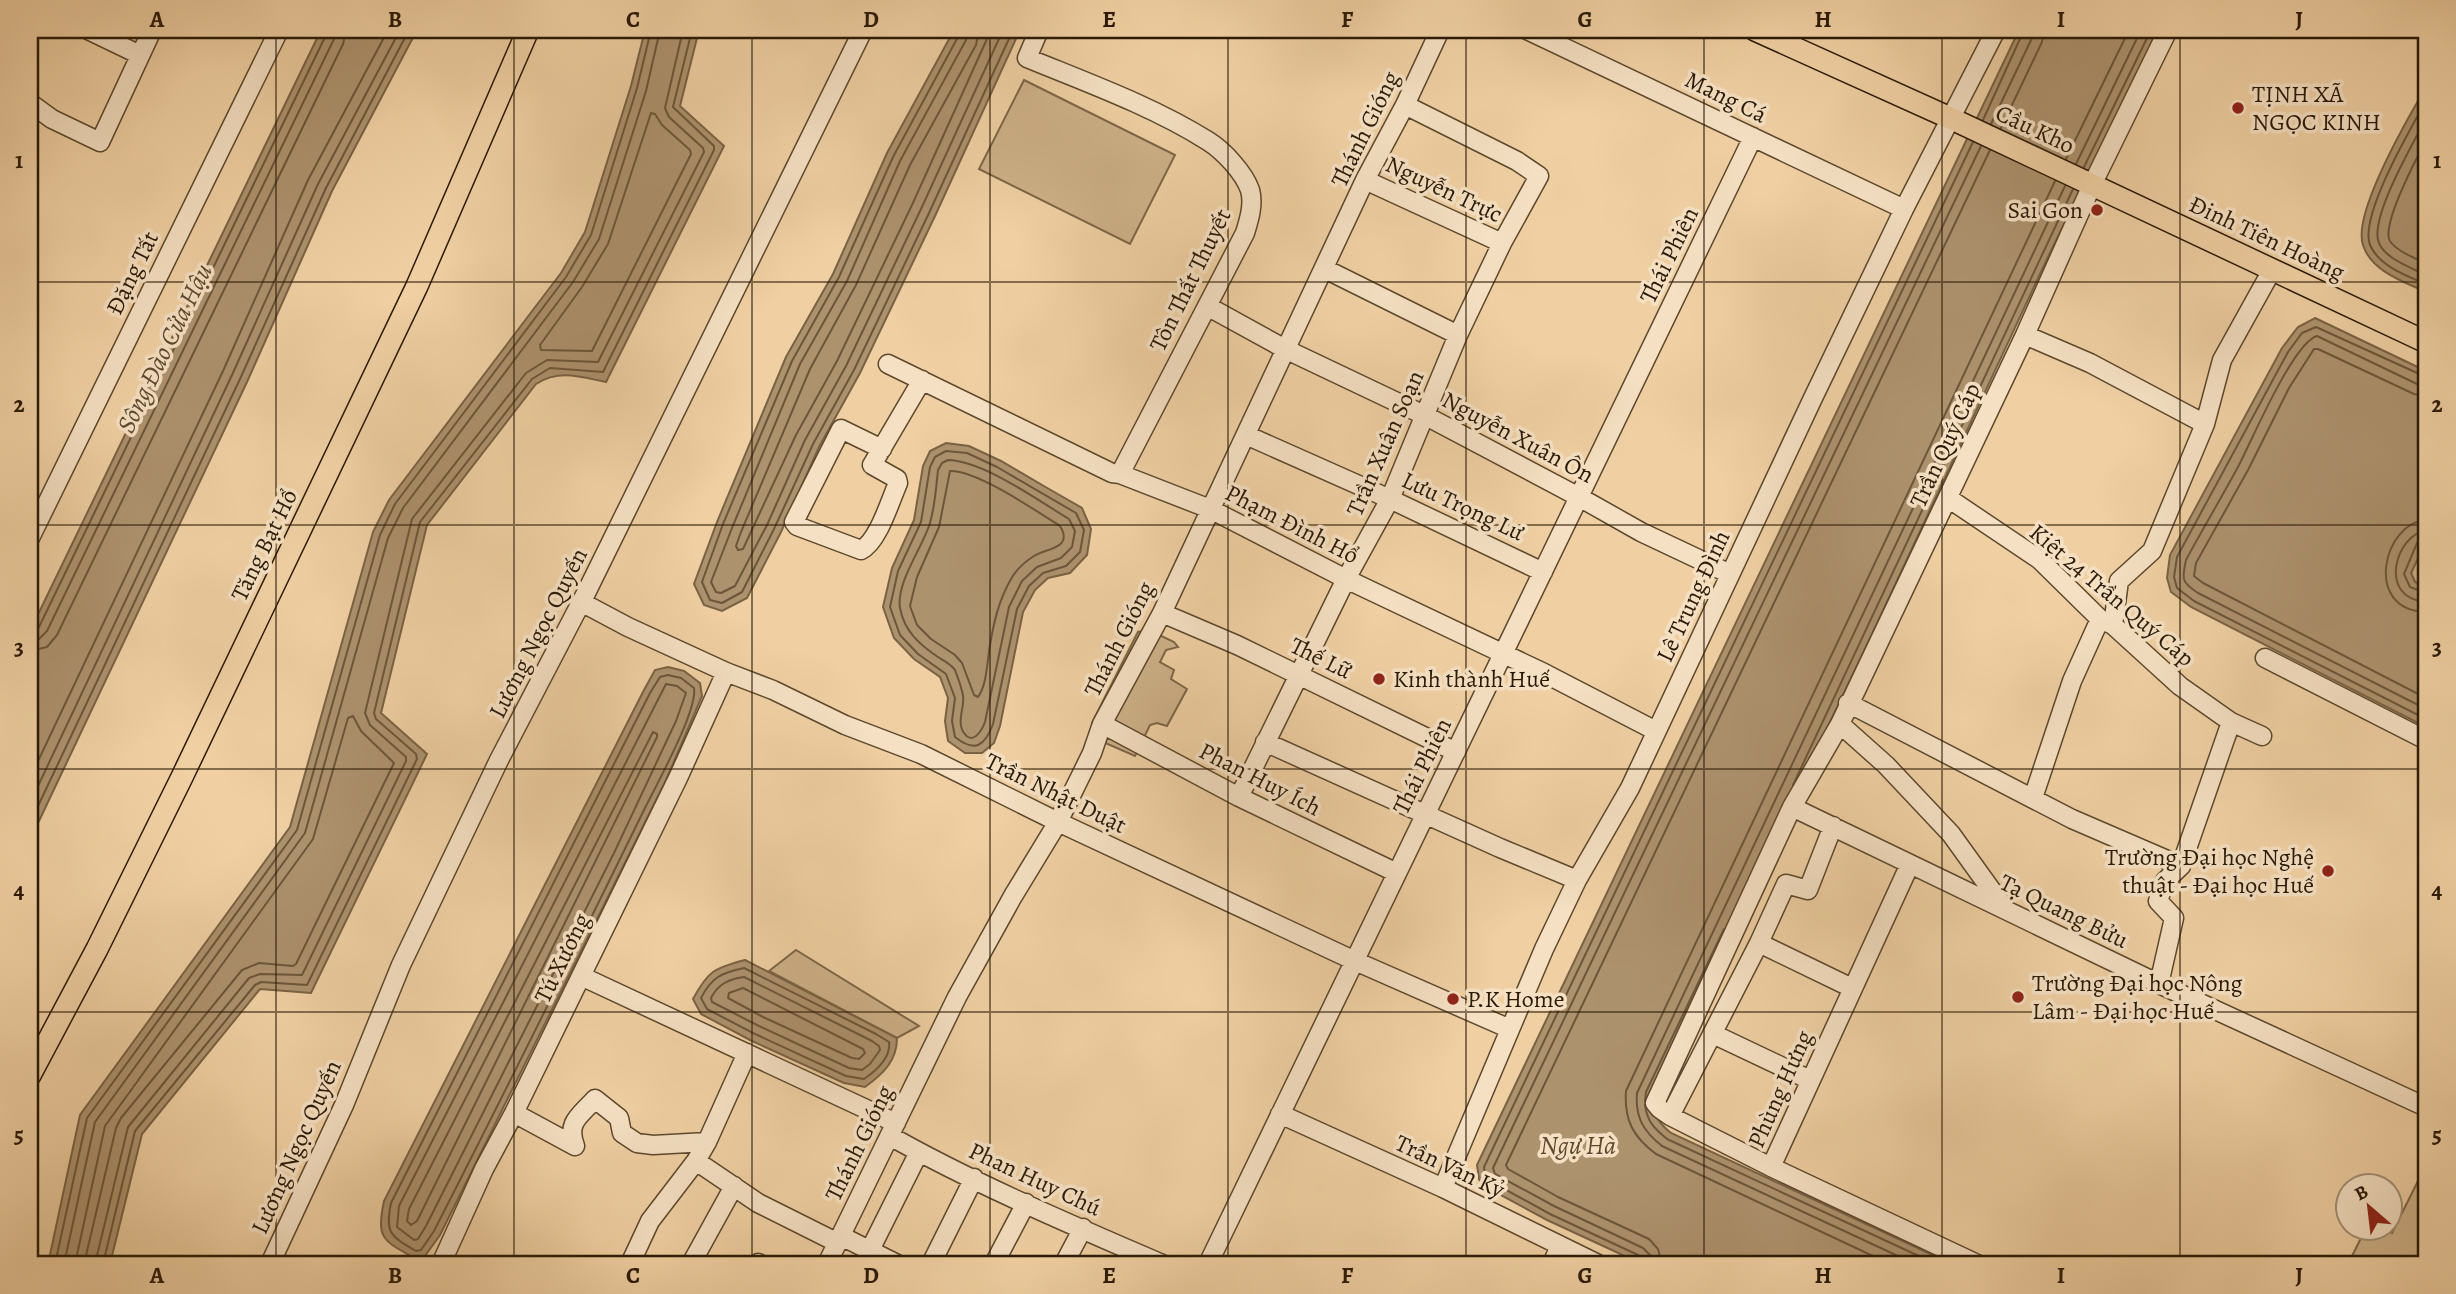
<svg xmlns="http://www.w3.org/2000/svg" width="2456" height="1294" font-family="Alegreya,serif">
<rect width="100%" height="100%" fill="#f0d0a3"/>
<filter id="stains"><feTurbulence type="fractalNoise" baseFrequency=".00286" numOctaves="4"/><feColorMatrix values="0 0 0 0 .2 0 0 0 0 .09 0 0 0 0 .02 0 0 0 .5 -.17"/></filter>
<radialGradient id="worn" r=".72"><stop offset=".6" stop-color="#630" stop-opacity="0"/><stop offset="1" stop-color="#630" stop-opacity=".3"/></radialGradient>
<!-- green -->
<path fill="#ceb188" stroke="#7c6647" stroke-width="2" d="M1024 80 1175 155 1130 244 979 169Z
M2426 541V587L2415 582 2411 573Z
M1149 630 1174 642 1178 647 1166 650 1160 662 1174 670 1171 679 1187 689 1167 726 1157 723 1150 725 1135 756 1094 738 1092 723 1138 632Z
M796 950 919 1026 897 1038 769 971Z
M2426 1165V1264H2348L2366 1228H2380L2392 1233Z"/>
<!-- water -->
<path fill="#ad926e" stroke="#796244" stroke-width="2" d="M321 30H417L332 191 247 382 30 840V631Z
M645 30H699L680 106 724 146 606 382C581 377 559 369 536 384L427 525 381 713 427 754 311 993 260 989 142 1134 110 1264H48L80 1115 290 827 373 532 389 500 561 273 585 232 631 86Z
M954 30H1020L935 216 860 373 819 447 781 532 747 598 722 611 704 605 694 584 717 522 786 357 833 274 887 153Z
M2019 30H2159L2047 259 1873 632 1652 1096C1654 1114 1656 1121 1671 1133L1952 1264H1642L1547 1220 1484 1186 1479 1179 1477 1165Z
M2426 87V292C2404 282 2371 271 2363 245 2352 213 2409 116 2426 87Z
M2315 318 2426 371V541L2411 573 2415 582 2426 587V727L2191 607 2171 592 2167 578 2170 555 2282 348 2298 327Z
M946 443 969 446 1001 461 1049 489 1082 508 1091 529 1087 555 1070 573 1048 578 1035 590 1023 612 1000 726 994 743 982 753H965L948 741 945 721 948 698 940 677 914 659 894 638 883 607 892 568 914 520 923 466 930 451Z
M668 667 684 671 700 683 702 696 666 780 440 1235 425 1256 416 1259C383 1240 376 1240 384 1201L644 690 655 670Z
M745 960 897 1038C897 1061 883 1074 865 1087L844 1083 752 1041 701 1014 693 999C708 971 714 968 745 960Z"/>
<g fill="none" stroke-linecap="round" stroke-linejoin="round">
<!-- shore -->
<path stroke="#6c563a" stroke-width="2" d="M960 30 959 35 893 157 839 277 792 361 723 524 702 582 710 600 722 603 742 592 774 529 813 444 854 370 929 213 1013 30
M968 30 966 40 900 161 847 281 800 364 732 528 711 582 716 592 721 593 735 586 767 525 805 440 846 366 921 209 1003 30
M979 30 976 45 910 165 856 285 810 369 741 532 736 546 738 550 743 549 796 435 837 361 912 205 991 30
M2426 101C2411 128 2359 216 2370 245 2379 266 2407 276 2426 284
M651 113 655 114 662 125 690 150 691 154 592 351 541 350 540 345 582 287 608 244Z
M2426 119C2413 143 2372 214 2378 240 2382 258 2412 268 2426 275
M1983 120 2024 30
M1991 124 2032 38 2033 30
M2001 128 2042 42 2044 30
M2426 141C2416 159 2384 220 2389 239 2393 250 2416 259 2426 263
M2066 159 2129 30
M2076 164 2141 30
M2084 167 2151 30
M2426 377 2316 327 2302 333 2288 352 2177 557 2174 577 2177 588 2194 601 2426 719
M2426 386 2417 384 2317 336C2293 343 2252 440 2239 465 2222 497 2203 528 2186 560 2182 579 2181 582 2198 593L2426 709
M2426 396 2414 394 2318 349H2314L2289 388 2248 470 2196 563 2194 576 2203 583 2426 698
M946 451 967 453 997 467 1076 513 1084 530 1080 552 1066 566 1043 573 1029 586 1017 609 993 724C985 746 975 753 955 737L952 721 955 698 946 674 918 654 900 635 890 607 898 571 921 522 930 467 935 457Z
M948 460C984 461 1037 500 1069 519L1075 531 1072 547 1061 558 1037 567 1022 581 1009 607 985 722C982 730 973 746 964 733 956 722 965 707 963 696 962 688 958 678 955 670 951 664 944 661 938 657 920 645 904 631 900 608 896 582 923 547 930 523 935 506 936 488 938 470L942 463Z
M950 471C977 470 1036 511 1060 526 1074 549 1046 548 1034 556 1026 561 1016 570 1011 579 999 600 994 621 990 645 987 661 987 685 978 697L974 695 962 663 955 655 931 639 917 625 910 606 917 577 939 527Z
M2426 520C2384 522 2362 610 2426 612
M2426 531C2397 533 2376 598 2426 602
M2426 540 2417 543 2404 574 2410 587 2426 593
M30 632 35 631 39 627 326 35 327 30
M30 641 39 639 47 631 334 39 335 30
M30 651 47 647 57 635 343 44 346 30
M668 675 681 678 694 688C698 711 654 789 642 814 574 953 505 1092 434 1231L421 1250 416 1251C390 1236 385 1233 391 1203L650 693 660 677Z
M666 684 677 686 686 693 676 721 614 853 426 1226 418 1239 414 1240 397 1227 399 1206Z
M653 732 657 734V737L417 1221 411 1225 407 1221 409 1209Z
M30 778 223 371 308 180 388 30
M1793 785 2073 189
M30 803 232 375 318 184 400 30
M30 823 240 379 326 188 409 30
M744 968 876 1034 889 1042C891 1057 877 1070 864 1079L846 1076 755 1034 707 1009 701 998C712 977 721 973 744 968Z
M744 977 872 1041 879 1046 880 1050 870 1064 862 1070 849 1068 759 1026 712 1002 711 998C718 984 729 979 744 977Z
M743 988 863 1049 865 1053 859 1059 852 1058 763 1017 728 998 729 993Z
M1645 1101 1646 1092 1724 929
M1645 1105C1647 1122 1655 1129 1667 1139L1936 1264
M55 1264 87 1118 297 830 380 535 395 504 566 277 591 235 637 88 651 30
M64 1264 95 1122 305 833 388 538 403 508 573 282 599 239 646 91 660 30
M75 1264 105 1126 313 839 348 718 353 716 361 731 394 763 296 964 293 966 259 963 242 970 121 1118 116 1128 84 1264
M95 1264 128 1127 249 978 260 974 302 975 406 761V757L370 725 365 713 412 519 526 373 547 360 598 362 704 152 703 148 669 117 665 108 683 30
M103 1264 135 1131 255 985 261 982 307 985 417 759 416 754 376 719 374 713 420 522 532 379 550 368 603 372 714 150V146L673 107 692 30
M1642 1264V1259L1638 1255 1550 1214 1490 1181 1485 1175 1484 1167 1973 142
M1651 1264 1650 1255 1643 1248 1554 1206 1495 1174 1493 1168 1981 146
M1662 1264 1658 1249 1649 1239 1558 1197 1508 1169 1506 1165 1990 150
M1890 1264 1656 1154C1633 1137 1624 1120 1626 1091L2055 181
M1915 1264 1662 1146C1643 1131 1635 1117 1637 1093L2065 186"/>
<!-- minor casing -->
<g stroke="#5c482d" stroke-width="21">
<path id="minor" d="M88 30 140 55
M1039 30 1027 58C1088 83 1152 106 1208 141 1224 151 1244 173 1250 190 1254 204 1249 220 1245 233L1120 474
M1527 30 1904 209
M30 103 52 119 100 142 152 30
M1365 180 1502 243
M1325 269 1458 335
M1207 306 1285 349 1426 416 1579 497 1641 532 1730 574
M2025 335 2090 363 2205 424
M888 364 1112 473 1120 474 1210 509 1346 579 1544 673 1656 731
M1246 435 1390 499 1543 572
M882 449 841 429 794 522 797 526 861 550C878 542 890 501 898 483L897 479 872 465 922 380
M1948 498 2040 560 2100 619 2113 625 2180 686 2231 722 2262 736
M30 538 279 30
M581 602 628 627 726 672 773 690 845 725 921 754 1058 822 1355 961 1510 1029
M1162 613 1237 645 1456 752
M2113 625 2119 581 2152 551 2205 424 2222 360 2272 270
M2265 658 2426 740
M1848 703 2072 819 2181 866
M1102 724 1239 797 1397 873
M1840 724 1886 765 1951 834 2005 909
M1265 742 1500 848 1577 880
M1239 797 1346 579 1390 499 1458 335 1502 243 1539 176 1517 161 1405 105
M2033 798 2072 681 2100 619
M1792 807 2159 984 2426 1107
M1759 943 1852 988
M581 976 896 1123
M2159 984 2174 918 2158 901 2165 881 2181 866 2231 722
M1713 1034 1810 1080
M514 1113 575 1146
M1280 1114 1443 1188 1598 1264
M1670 1116 1759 943 1786 884 1808 890 1833 826
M890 1136C975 1184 1072 1225 1162 1264
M575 1146C566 1122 580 1116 595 1099L619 1118 622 1133 637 1143 653 1145 707 1142
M696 1161 758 1203 838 1243
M1771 1167 1910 864
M1443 1188 1544 949 1577 880 1630 788 1813 398 1904 209 1996 30
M841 1236 897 1264
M758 1263 760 1264
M270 1264 344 1105 401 965 499 760 586 593 863 30
M441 1264 484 1169 514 1113 678 778 726 672
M630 1264 650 1221 696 1161 707 1142 747 1053
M691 1264 734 1186
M827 1264 957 997 1013 896 1058 822 1092 753 1102 724 1162 613 1365 180 1405 105 1440 30
M863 1264 919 1152
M931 1264 974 1178
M994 1264 1026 1203
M1064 1264 1083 1228
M1208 1264 1753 137
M1552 1264 1560 1246
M1977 1264 1771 1167 1670 1116 1660 1109 1655 1103 1792 807 1840 724 2025 335 2092 185 2168 30"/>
</g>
<!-- major casing -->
<g stroke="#2a1a06" stroke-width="24">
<path id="major" d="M1755 30 1950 118 2426 342
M30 1075 97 949 182 777 417 286 528 30"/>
</g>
<!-- minor -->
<use href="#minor" stroke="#f5e0c3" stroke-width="18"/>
<!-- major -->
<use href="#major" stroke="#f0d0a3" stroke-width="21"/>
</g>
<!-- grid -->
<path fill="none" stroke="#2a1a06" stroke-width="2" stroke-opacity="0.55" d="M276 30V1264M514 30V1264M752 30V1264M990 30V1264M1228 30V1264M1466 30V1264M1704 30V1264M1942 30V1264M2180 30V1264M30 282H2426M30 525H2426M30 769H2426M30 1012H2426"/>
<!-- markers -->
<g fill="#8f2418" stroke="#f5e0c3" stroke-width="2.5">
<circle cx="2238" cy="108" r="7"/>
<circle cx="2097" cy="210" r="7"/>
<circle cx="1379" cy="679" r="7"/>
<circle cx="2328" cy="871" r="7"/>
<circle cx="2018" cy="997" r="7"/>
<circle cx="1453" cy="999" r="7"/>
</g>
<g text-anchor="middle" stroke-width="7" stroke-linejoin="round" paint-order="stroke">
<!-- poi labels -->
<g font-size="24" fill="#2a1a06" stroke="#f5e0c3" text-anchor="start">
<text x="2252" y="102">TỊNH XÃ<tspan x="2252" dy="28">NGỌC KINH</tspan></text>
<text x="2083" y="218" text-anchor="end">Sai Gon</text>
<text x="1393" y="687">Kinh thành Huế</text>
<text x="2314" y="865" text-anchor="end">Trường Đại học Nghệ<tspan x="2314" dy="28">thuật - Đại học Huế</tspan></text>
<text x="2032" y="991">Trường Đại học Nông<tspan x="2032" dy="28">Lâm - Đại học Huế</tspan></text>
<text x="1467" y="1007">P.K Home</text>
</g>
<!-- street labels -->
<g font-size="24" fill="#2a1a06" stroke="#f5e0c3">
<text transform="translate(1726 97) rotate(26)" y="8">Mang Cá</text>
<text transform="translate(1365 129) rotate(-64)" y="8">Thánh Gióng</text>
<text transform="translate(2035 129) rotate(25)" y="8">Cầu Kho</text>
<text transform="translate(1444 189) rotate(25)" y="8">Nguyễn Trực</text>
<text transform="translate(2267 238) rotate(25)" y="8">Đinh Tiên Hoàng</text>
<text transform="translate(1669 255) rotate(-64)" y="8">Thái Phiên</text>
<text transform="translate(132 273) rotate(-64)" y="8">Đặng Tất</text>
<text transform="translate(1190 280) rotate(-64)" y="8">Tôn Thất Thuyết</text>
<text transform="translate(1518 437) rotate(28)" y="8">Nguyễn Xuân Ôn</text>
<text transform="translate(1385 443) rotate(-66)" y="8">Trần Xuân Soạn</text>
<text transform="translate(1945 445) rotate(-65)" y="8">Trần Quý Cáp</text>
<text transform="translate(1463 506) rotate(25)" y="8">Lưu Trọng Lư</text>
<text transform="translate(1292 524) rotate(27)" y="8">Phạm Đình Hổ</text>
<text transform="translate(264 545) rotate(-64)" y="8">Tăng Bạt Hổ</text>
<text transform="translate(2112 595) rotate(40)" y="8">Kiệt 24 Trần Quý Cáp</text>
<text transform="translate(1693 596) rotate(-65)" y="8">Lê Trung Đình</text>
<text transform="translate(538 633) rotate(-63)" y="8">Lương Ngọc Quyến</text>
<text transform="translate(1119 639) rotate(-63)" y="8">Thánh Gióng</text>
<text transform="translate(1321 658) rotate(26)" y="8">Thế Lữ</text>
<text transform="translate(1422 766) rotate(-64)" y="8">Thái Phiên</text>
<text transform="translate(1260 779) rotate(27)" y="8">Phan Huy Ích</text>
<text transform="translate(1056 793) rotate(26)" y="8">Trần Nhật Duật</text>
<text transform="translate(2064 911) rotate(26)" y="8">Tạ Quang Bửu</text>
<text transform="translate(562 958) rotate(-64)" y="8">Tú Xương</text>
<text transform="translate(1780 1089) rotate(-66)" y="8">Phùng Hưng</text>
<text transform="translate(859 1143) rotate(-64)" y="8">Thánh Gióng</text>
<text transform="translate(296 1147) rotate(-66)" y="8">Lương Ngọc Quyến</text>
<text transform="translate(1450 1166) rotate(25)" y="8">Trần Văn Kỷ</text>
<text transform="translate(1035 1179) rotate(25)" y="8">Phan Huy Chú</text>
</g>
<!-- water labels -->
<g font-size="26" font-style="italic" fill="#5e4a30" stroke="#f5e0c3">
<text transform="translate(164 348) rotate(-64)" y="9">Sông Đào Cửa Hậu</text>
<text x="1578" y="1154">Ngự Hà</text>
</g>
</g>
<!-- margin -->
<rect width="2456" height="1294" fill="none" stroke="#f0d0a3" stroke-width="77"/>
<!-- north arrow -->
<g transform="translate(2369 1207) rotate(332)"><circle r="33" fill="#f5e0c3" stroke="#a49177" stroke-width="2"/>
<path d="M0-5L12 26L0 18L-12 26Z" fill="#8f2418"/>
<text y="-10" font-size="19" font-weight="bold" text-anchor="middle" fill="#2a1a06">B</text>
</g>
<rect x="38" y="38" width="2380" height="1218" fill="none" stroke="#2a1a06" stroke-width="2.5"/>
<g font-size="23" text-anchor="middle" font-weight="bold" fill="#2a1a06">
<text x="157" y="27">A</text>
<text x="395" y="27">B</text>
<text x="633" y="27">C</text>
<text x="871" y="27">D</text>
<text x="1109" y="27">E</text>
<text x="1347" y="27">F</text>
<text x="1585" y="27">G</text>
<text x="1823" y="27">H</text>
<text x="2061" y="27">I</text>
<text x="2299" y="27">J</text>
<text x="19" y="168">1</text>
<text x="2437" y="168">1</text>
<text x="19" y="412">2</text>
<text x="2437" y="412">2</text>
<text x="19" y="655">3</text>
<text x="2437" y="655">3</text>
<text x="19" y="898">4</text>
<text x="2437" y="898">4</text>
<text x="19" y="1142">5</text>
<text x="2437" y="1142">5</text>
<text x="157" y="1283">A</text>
<text x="395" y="1283">B</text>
<text x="633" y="1283">C</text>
<text x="871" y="1283">D</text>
<text x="1109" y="1283">E</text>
<text x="1347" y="1283">F</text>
<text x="1585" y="1283">G</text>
<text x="1823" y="1283">H</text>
<text x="2061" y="1283">I</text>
<text x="2299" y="1283">J</text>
</g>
<rect width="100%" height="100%" filter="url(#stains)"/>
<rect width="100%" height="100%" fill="url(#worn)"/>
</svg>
